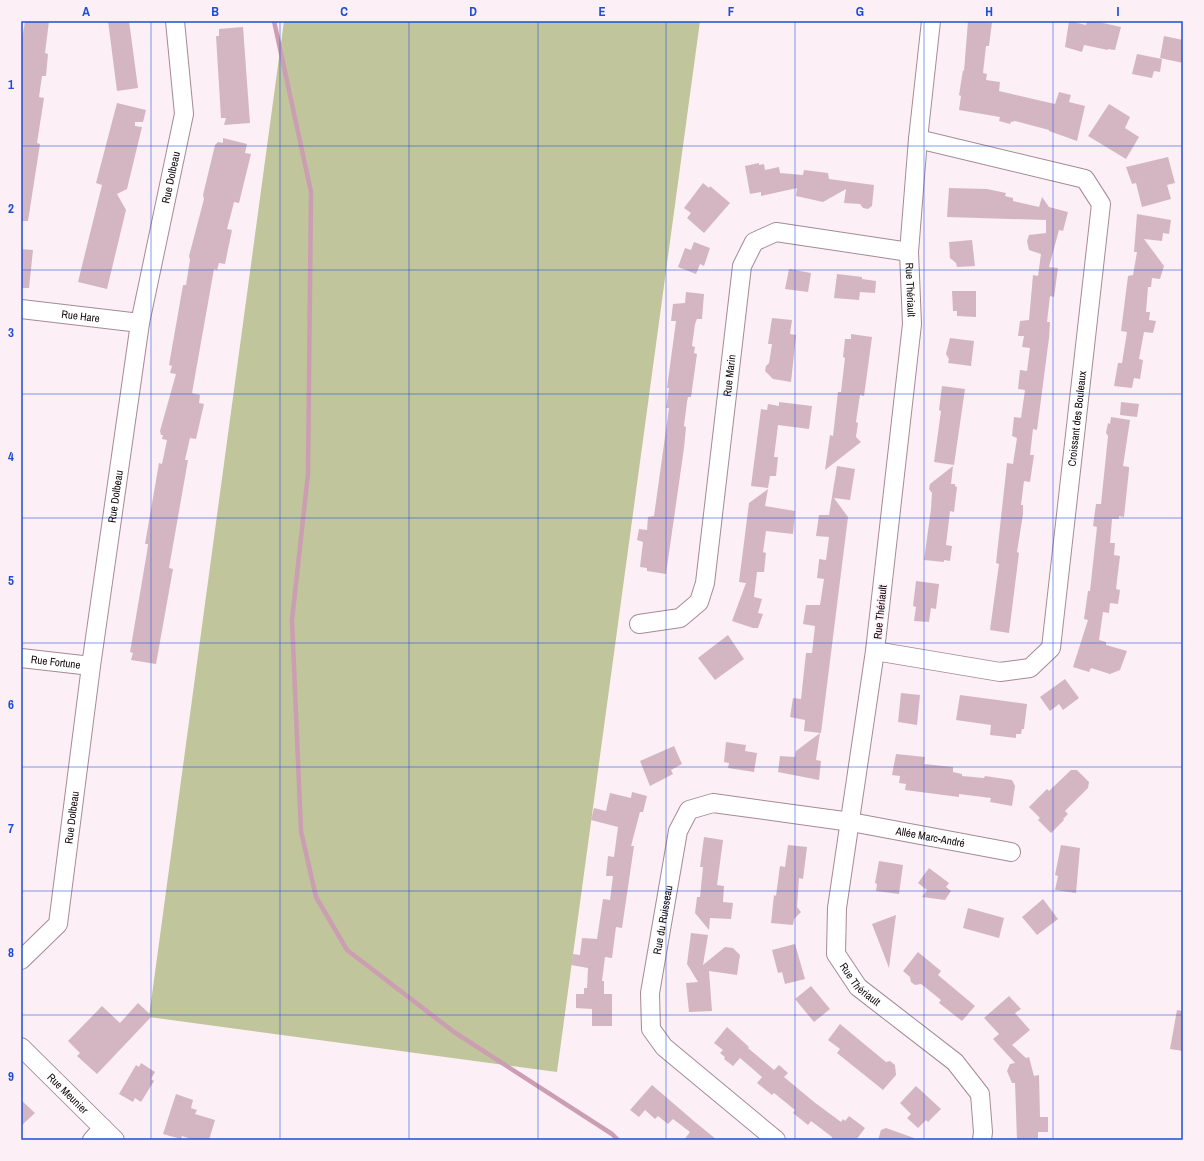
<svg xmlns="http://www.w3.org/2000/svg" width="1204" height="1161" font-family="'Archivo Narrow',sans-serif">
<rect width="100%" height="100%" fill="#fceff5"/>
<!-- green -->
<path fill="#c0c59b" d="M284 21H700L557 1072 149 1017Z"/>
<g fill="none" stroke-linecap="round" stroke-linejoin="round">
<!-- stream -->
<path stroke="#cb9eb2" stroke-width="4.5" d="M274 21 311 192 308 474 292 620 301 831 316 897 347 950 454 1032 612 1134 618 1140"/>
</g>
<!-- building -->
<path fill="#d4b6c3" d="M25 21H49L45 53 48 54 46 76H42L39 97 44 98 37 143 40 144 28 221H21V45Z
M108 21H129L138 88 117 91Z
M968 21 992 22 989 46H986L983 73 987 74 986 80 1000 82 999 91 1055 104 1059 92 1071 95 1069 102 1085 106 1077 141 1049 131V130L1015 121 1011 122 1010 124 999 121 1000 117 959 110 961 96 959 95 963 70 964 71Z
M1069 21 1086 25 1087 21H1094L1121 27 1115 50 1108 49V50L1084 45 1082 52 1065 47Z
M243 27 250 123 224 125 226 118H221L216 36H219V29Z
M1164 36 1183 40V63L1160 58Z
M1137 54 1162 59 1160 72 1154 71 1152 78 1132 74Z
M117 103 146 110 143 122H135V126L142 127 127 189 117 194 126 210 107 289 78 282 102 185 96 183Z
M1109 104 1130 117 1125 128 1139 137 1126 159 1088 136Z
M223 138 247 144 245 153 251 154 239 203 234 202 231 214 227 229 232 230 225 264 219 263 217 270 214 269 192 393 200 395 199 403 204 404 196 439 190 438 185 460H188L169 568 173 569 156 664 131 660 133 653 130 652 147 552 148 544H145L159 463 162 464 167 440 162 439 163 435H161L160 431 176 374 170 373 172 366 169 365 183 285H186L190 260 189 256 204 199 203 195 215 145 218 142 223 143Z
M1168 157 1175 183 1167 185 1171 199 1142 207 1136 183 1132 184 1126 167Z
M759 163V165L764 164 765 170 779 167 780 173 803 175 804 170 828 173 829 179 874 185 872 206 868 209 863 208 860 204 844 203 846 189 823 202 796 196 797 188 761 196V192L750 194 745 166Z
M703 183 709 188 710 186 730 203 704 233 687 218 691 213 684 208Z
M949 188 987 189 1006 193 1005 196 1013 198V201L1039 207 1042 197 1049 207 1068 212 1063 231 1059 230 1049 267 1058 268 1054 297 1050 296 1047 322H1050L1049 338 1037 430 1033 429 1030 455H1034L1030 482 1024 481 1021 505H1023V514L1017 552 1019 553 1009 633 990 630 999 564 996 563 1007 463 1013 464 1017 438 1012 436 1014 417 1021 418 1025 390 1018 389 1020 370 1027 371 1030 348 1022 347 1024 336H1018L1020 321 1029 320 1033 275 1038 276 1041 254 1029 250 1027 241 1029 235 1046 233V220L947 217Z
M1137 214 1171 220 1169 234 1163 233 1162 241 1144 239 1164 266 1160 279 1152 278 1151 287H1148L1146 312H1150L1149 320 1156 321 1153 333 1144 332 1139 359 1143 360 1140 379 1134 378 1132 388 1114 386 1118 363H1122L1127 332 1121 331 1128 276 1133 275 1137 252H1134Z
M972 240 975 266 957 267 956 263 950 258 949 242Z
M694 242 710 248 704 266 700 264 696 274 678 267 685 248 691 250Z
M21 249 33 250 29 288H21Z
M789 269 811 273 808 292 785 289Z
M837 274 862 277V279L876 281 875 293 860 292 859 300 834 298Z
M952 291H976V317L957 316V311H953Z
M686 292 704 294 702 319H697L695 324 692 346 695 347 694 353 697 354 691 397H688L687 402 684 426 686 427 684 448 666 574 647 571V568L640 567 643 542 637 540 639 529 647 530 648 517 654 516 669 408H666L669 388H667L676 321H671L673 304 685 303Z
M772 318 792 320 790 334 796 335 791 382 773 379 765 371 766 366 769 363 772 344H768Z
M851 334 872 337 864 396 860 395 856 422 858 423 856 437 861 442 825 470 830 435 833 436 838 392H841L845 358 843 357 845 339H851Z
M950 338 974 341 971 366 948 363 949 359 946 354Z
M942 386 965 389 954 465 934 462 941 411 939 410Z
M779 402 812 406 809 429 778 425 774 457H778L776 476H770L768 488 751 486 761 409 767 410 768 404 779 406Z
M1121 402 1139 404 1137 417 1120 415Z
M1111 417 1130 420 1123 466 1129 467V470L1124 517 1119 516V519H1112L1110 543H1115L1114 555 1120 556 1116 589 1120 590 1118 604 1110 603 1109 613 1103 612 1099 640 1106 642V645L1127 651 1120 670 1110 674 1091 668 1089 672 1073 667 1088 620 1084 619 1088 591H1090L1097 527 1093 526 1096 504H1101L1108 436 1106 433 1108 423 1110 424Z
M837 466 855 469 850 500 834 498 848 517 821 733 804 731 805 720 790 717 793 698 801 699 806 653H812L815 626 803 624 806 605H820L824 579 817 578 819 561V559L826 560 829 537 816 536 819 515H829Z
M953 466 951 484H955V486L957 487 954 512 950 511 946 545 952 546 950 561 944 560V562L924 560 931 509 932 493 929 489 930 484Z
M768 489 765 506 795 511 793 534 766 531 763 552 766 553 764 572H757L754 597 762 599 758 613 763 614 758 628H753L732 621 746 583 739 582 749 503Z
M916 581 939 584 936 609 931 608 929 622 914 621 916 607 913 606Z
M728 635 744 659 715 680 698 658Z
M1065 679 1079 698 1063 710 1059 704 1050 711 1040 697Z
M901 693 920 695 917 725 898 722Z
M960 695 1027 704 1024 729H1022L1021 734H1016V738L990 735 991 725 956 720Z
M820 733 816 760 821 761 819 780 778 772 780 756 795 757 796 751Z
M726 742 746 745 745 751 757 753 754 772 728 768 729 763 724 762Z
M674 746 682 764 671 770 673 774 650 786 640 761Z
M896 754 925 757 924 764 953 767V772L962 774V776L984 778 985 776 1012 780 1015 786 1012 806 990 802 991 798 959 794V797L905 790 906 784 899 783 900 776 892 775Z
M1071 770H1077L1089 782 1088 788 1065 811 1068 814 1063 819 1064 820 1051 833 1038 820 1040 818 1029 807 1047 789 1049 791Z
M632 792 647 796 643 812H640L631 846H634L622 928 616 927 612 958 605 957 602 981H604V994H612V1026H592V1009L576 1008V994H584V988H587L588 968 571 965 573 954 580 955 582 938 597 939 603 899 610 900 613 876H606L608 856 614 857 618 827 591 820 594 808 606 811 610 793 631 798Z
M704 837 723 840 717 885 724 886 723 902 733 903 731 919 710 918 709 930 695 913 697 897H700L703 867H700Z
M788 845 807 847 803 879 799 878 797 907 801 912 794 919 793 925 771 923 774 895 776 896 780 866 785 867Z
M1061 845 1080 848 1076 893 1055 890 1058 876 1055 875Z
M879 861 903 865 899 894 876 891 877 884 875 883Z
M929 868 949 883 946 887 951 891 945 900 922 897 927 890 918 883Z
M1043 899 1058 919 1037 935 1022 917Z
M968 908 1004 918 999 938 963 928Z
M896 915 893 937 889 968 872 924Z
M691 933 708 935 703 965 725 947 733 948 740 955 737 975 709 971 712 1011 689 1012 686 983 698 982 687 964Z
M795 944 805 979 785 984 782 972 778 973 772 950Z
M918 952 941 971 938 975 975 1006 962 1021 939 1003 941 1000 921 984 915 985 911 982 910 977 903 971Z
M811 986 830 1009 814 1022 795 999Z
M1009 996 1021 1009 1015 1013 1030 1030 1012 1045 1026 1058 1029 1057 1034 1076 1039 1075 1040 1117H1048V1132H1038V1139L1017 1140 1015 1083H1012L1007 1071 1010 1064 1015 1063 993 1039 999 1034 984 1018Z
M138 1003 152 1016 97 1074 77 1056 80 1053 68 1041 102 1006 120 1023Z
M1177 1010 1183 1011V1051L1170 1049Z
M840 1024 886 1062 890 1061 895 1065 896 1075 883 1090 837 1053 840 1049 828 1040Z
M727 1027 749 1047 748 1048 774 1070 779 1065 788 1073 784 1077 814 1102 841 1122 843 1119 845 1121 849 1116 865 1128 856 1140H832V1137L811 1121 808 1125 793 1113 795 1110 774 1093 772 1095 757 1083 762 1077 740 1058 733 1066 724 1059 725 1057 720 1053 723 1050 714 1043Z
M141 1063 155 1072 151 1079 154 1081 141 1102 135 1098 133 1102 119 1094 136 1065 139 1067Z
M652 1085 695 1122 717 1140H684L690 1132 673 1119 668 1124 658 1116 655 1119 645 1110 639 1117 630 1110Z
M916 1086 941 1109 928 1122 926 1120 918 1128 907 1118 911 1114 900 1103Z
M176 1094 193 1100 191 1108 197 1110 195 1114 215 1120 209 1140H194L182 1136 181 1139 163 1134Z
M21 1100 35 1113 21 1126Z
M886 1128 914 1138V1140H878L881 1130Z"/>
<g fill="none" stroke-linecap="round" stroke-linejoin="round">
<!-- street casing -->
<g stroke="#a68a96" stroke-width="20">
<g id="street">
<path id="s1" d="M931 21 918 139 909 252 912 324 875 651 837 908 836 954 858 987 955 1062 980 1094 983 1132 982 1140"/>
<path id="s2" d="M21 309 140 323"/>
<path id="s3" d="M639 624 680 618 699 602 705 583 742 266 754 242 776 232 909 252"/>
<path id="s4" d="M875 651 1000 672 1030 668 1051 648 1101 204 1085 179 918 139"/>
<path id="s5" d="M21 658 91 666"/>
<path id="s6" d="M21 960 58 924 91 666 140 323 184 114 175 21"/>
<path id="s7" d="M21 1047 115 1140"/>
<path d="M92 1140 103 1128"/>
<path id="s8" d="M776 1140 664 1047 651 1029 650 993 678 831 689 810 713 803 851 822 1011 852"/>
</g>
</g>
<!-- street -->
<use href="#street" stroke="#fff" stroke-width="18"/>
</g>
<!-- grid -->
<path fill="none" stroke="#1d4ed8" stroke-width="1" stroke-opacity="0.55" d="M151 21V1140M280 21V1140M409 21V1140M538 21V1140M666 21V1140M795 21V1140M924 21V1140M1053 21V1140M21 146H1183M21 270H1183M21 394H1183M21 518H1183M21 643H1183M21 767H1183M21 891H1183M21 1015H1183"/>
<g text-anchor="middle" stroke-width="3" stroke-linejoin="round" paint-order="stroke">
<!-- street labels -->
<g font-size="11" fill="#13090e" stroke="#fceff5">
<text dy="4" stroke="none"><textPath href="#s6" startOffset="807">Rue Dolbeau</textPath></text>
<text dy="4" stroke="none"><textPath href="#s1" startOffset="270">Rue Thériault</textPath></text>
<text dy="4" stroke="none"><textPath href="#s2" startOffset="60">Rue Hare</textPath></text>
<text dy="4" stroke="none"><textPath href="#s3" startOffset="295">Rue Marin</textPath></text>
<text dy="4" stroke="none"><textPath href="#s4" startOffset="417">Croissant des Bouleaux</textPath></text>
<text dy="4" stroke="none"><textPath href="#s6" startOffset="483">Rue Dolbeau</textPath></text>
<text transform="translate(880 612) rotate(-84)" y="4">Rue Thériault</text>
<text dy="4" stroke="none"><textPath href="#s5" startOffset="35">Rue Fortune</textPath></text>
<text dy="4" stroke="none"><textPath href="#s6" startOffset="159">Rue Dolbeau</textPath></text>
<text dy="4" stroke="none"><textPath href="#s8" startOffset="637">Allée Marc-André</textPath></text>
<text dy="4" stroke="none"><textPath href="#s8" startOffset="278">Rue du Ruisseau</textPath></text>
<text dy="4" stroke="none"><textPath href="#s1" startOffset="978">Rue Thériault</textPath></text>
<text dy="4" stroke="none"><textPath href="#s7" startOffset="66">Rue Meunier</textPath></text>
</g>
</g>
<!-- border -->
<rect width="1204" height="1161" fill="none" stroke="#fceff5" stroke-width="44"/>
<rect x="22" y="22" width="1160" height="1117" fill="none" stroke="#1d4ed8" stroke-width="1.5"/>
<g font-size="13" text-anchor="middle" font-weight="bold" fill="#1d4ed8">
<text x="86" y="16">A</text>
<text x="215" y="16">B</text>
<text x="344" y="16">C</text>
<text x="473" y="16">D</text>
<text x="602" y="16">E</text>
<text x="731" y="16">F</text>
<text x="860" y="16">G</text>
<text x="989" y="16">H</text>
<text x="1118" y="16">I</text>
<text x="11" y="89">1</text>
<text x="11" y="213">2</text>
<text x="11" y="337">3</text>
<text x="11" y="461">4</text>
<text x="11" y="585">5</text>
<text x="11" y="709">6</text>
<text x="11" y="833">7</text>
<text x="11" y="957">8</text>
<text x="11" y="1081">9</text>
</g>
</svg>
